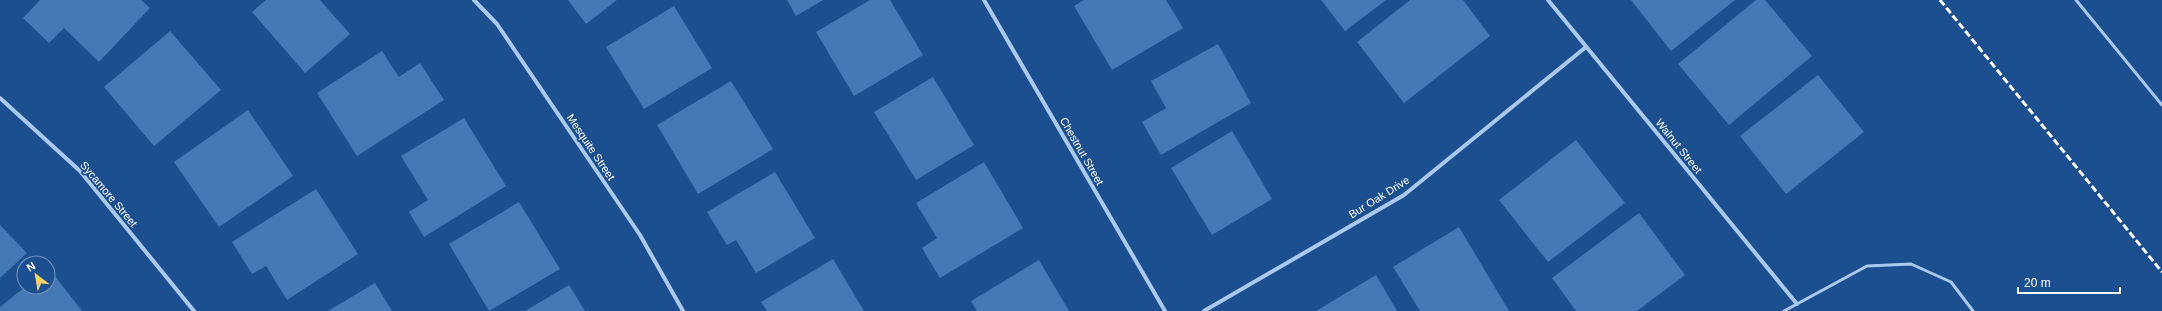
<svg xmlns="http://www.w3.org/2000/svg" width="2162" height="311" font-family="Helvetica,sans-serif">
<rect width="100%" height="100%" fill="#1b4f8f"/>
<!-- building -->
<path fill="#4478b7" d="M40 0H141L150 8 99 62 64 28 49 43 23 18Z
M266 0H320L350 34 305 73 252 12Z
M568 0H617L586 24Z
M787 0H823L796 16Z
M870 0H890L923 55 854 96 816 32Z
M1084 0H1166L1183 28 1112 70 1074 6Z
M1321 0H1386L1345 31Z
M1410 0H1463L1490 36 1404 103 1357 42Z
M1631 0H1735L1671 51Z
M1756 0H1765L1812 56 1729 125 1678 64Z
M674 6 712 68 644 109 606 47Z
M170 31 221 90 154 146 104 87Z
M1218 44 1251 103 1161 155 1142 122 1166 108 1151 81Z
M382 51 399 77 420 63 444 100 357 156 317 93Z
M1818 75 1864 132 1786 194 1740 136Z
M933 77 974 145 916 180 874 112Z
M731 81 773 149 698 194 657 125Z
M248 110 293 176 219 227 174 162Z
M464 118 506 186 424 237 409 212 428 200 401 156Z
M1232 131 1272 199 1212 235 1171 168Z
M1576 140 1625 203 1548 262 1499 200Z
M984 162 1023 228 940 278 922 248 937 238 916 203Z
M775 172 815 238 756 273 736 240 727 245 707 212Z
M316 189 358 254 287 300 266 266 252 274 232 242Z
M519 202 560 269 489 311 449 244Z
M1639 213 1685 275 1637 311H1576L1552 278Z
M0 225 27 253 0 278Z
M1459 227 1509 311H1420L1393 267Z
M833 259 864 311H767L761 302Z
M1039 260 1069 311H977L971 301Z
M48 267 82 311H0V307L25 287H48Z
M1376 275 1397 311H1316Z
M375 283 392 311H328Z
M569 285 585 311H525Z"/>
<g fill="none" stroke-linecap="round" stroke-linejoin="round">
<!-- service -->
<path stroke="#a9c9ee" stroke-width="3" d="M2076 0 2162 105
M1784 311 1867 266 1911 264 1951 282 1973 311"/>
<!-- minor -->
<path stroke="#a9c9ee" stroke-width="4" d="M474 0 497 24 640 235 683 311
M984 0 1165 311
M1548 0 1797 304
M0 98 80 171 194 311
M1204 311 1404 195 1586 47"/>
<!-- rail -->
<path stroke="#fff" stroke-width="3" stroke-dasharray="7 3" stroke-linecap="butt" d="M1940 0 2162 272"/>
</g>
<g text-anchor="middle" stroke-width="3.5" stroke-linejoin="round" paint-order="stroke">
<!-- street labels -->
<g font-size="11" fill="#fff" stroke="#1b4f8f">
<text transform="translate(1679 146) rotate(51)" y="4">Walnut Street</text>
<text transform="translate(591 147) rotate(56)" y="4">Mesquite Street</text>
<text transform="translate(1082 151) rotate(60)" y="4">Chestnut Street</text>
<text transform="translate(109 194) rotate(50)" y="4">Sycamore Street</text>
<text transform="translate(1379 197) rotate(-32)" y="4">Bur Oak Drive</text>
</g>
</g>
<!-- north arrow -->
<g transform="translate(36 275) rotate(329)"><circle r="19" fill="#1b4f8f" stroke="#7695bc"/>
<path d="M0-3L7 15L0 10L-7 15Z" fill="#ffd166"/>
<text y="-6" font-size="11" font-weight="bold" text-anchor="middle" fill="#ffffff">N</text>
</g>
<!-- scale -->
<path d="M2018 287v6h102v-6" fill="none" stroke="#ffffff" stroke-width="2"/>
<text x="2024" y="287" font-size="12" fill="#ffffff" stroke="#1b4f8f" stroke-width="3" paint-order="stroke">20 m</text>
</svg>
